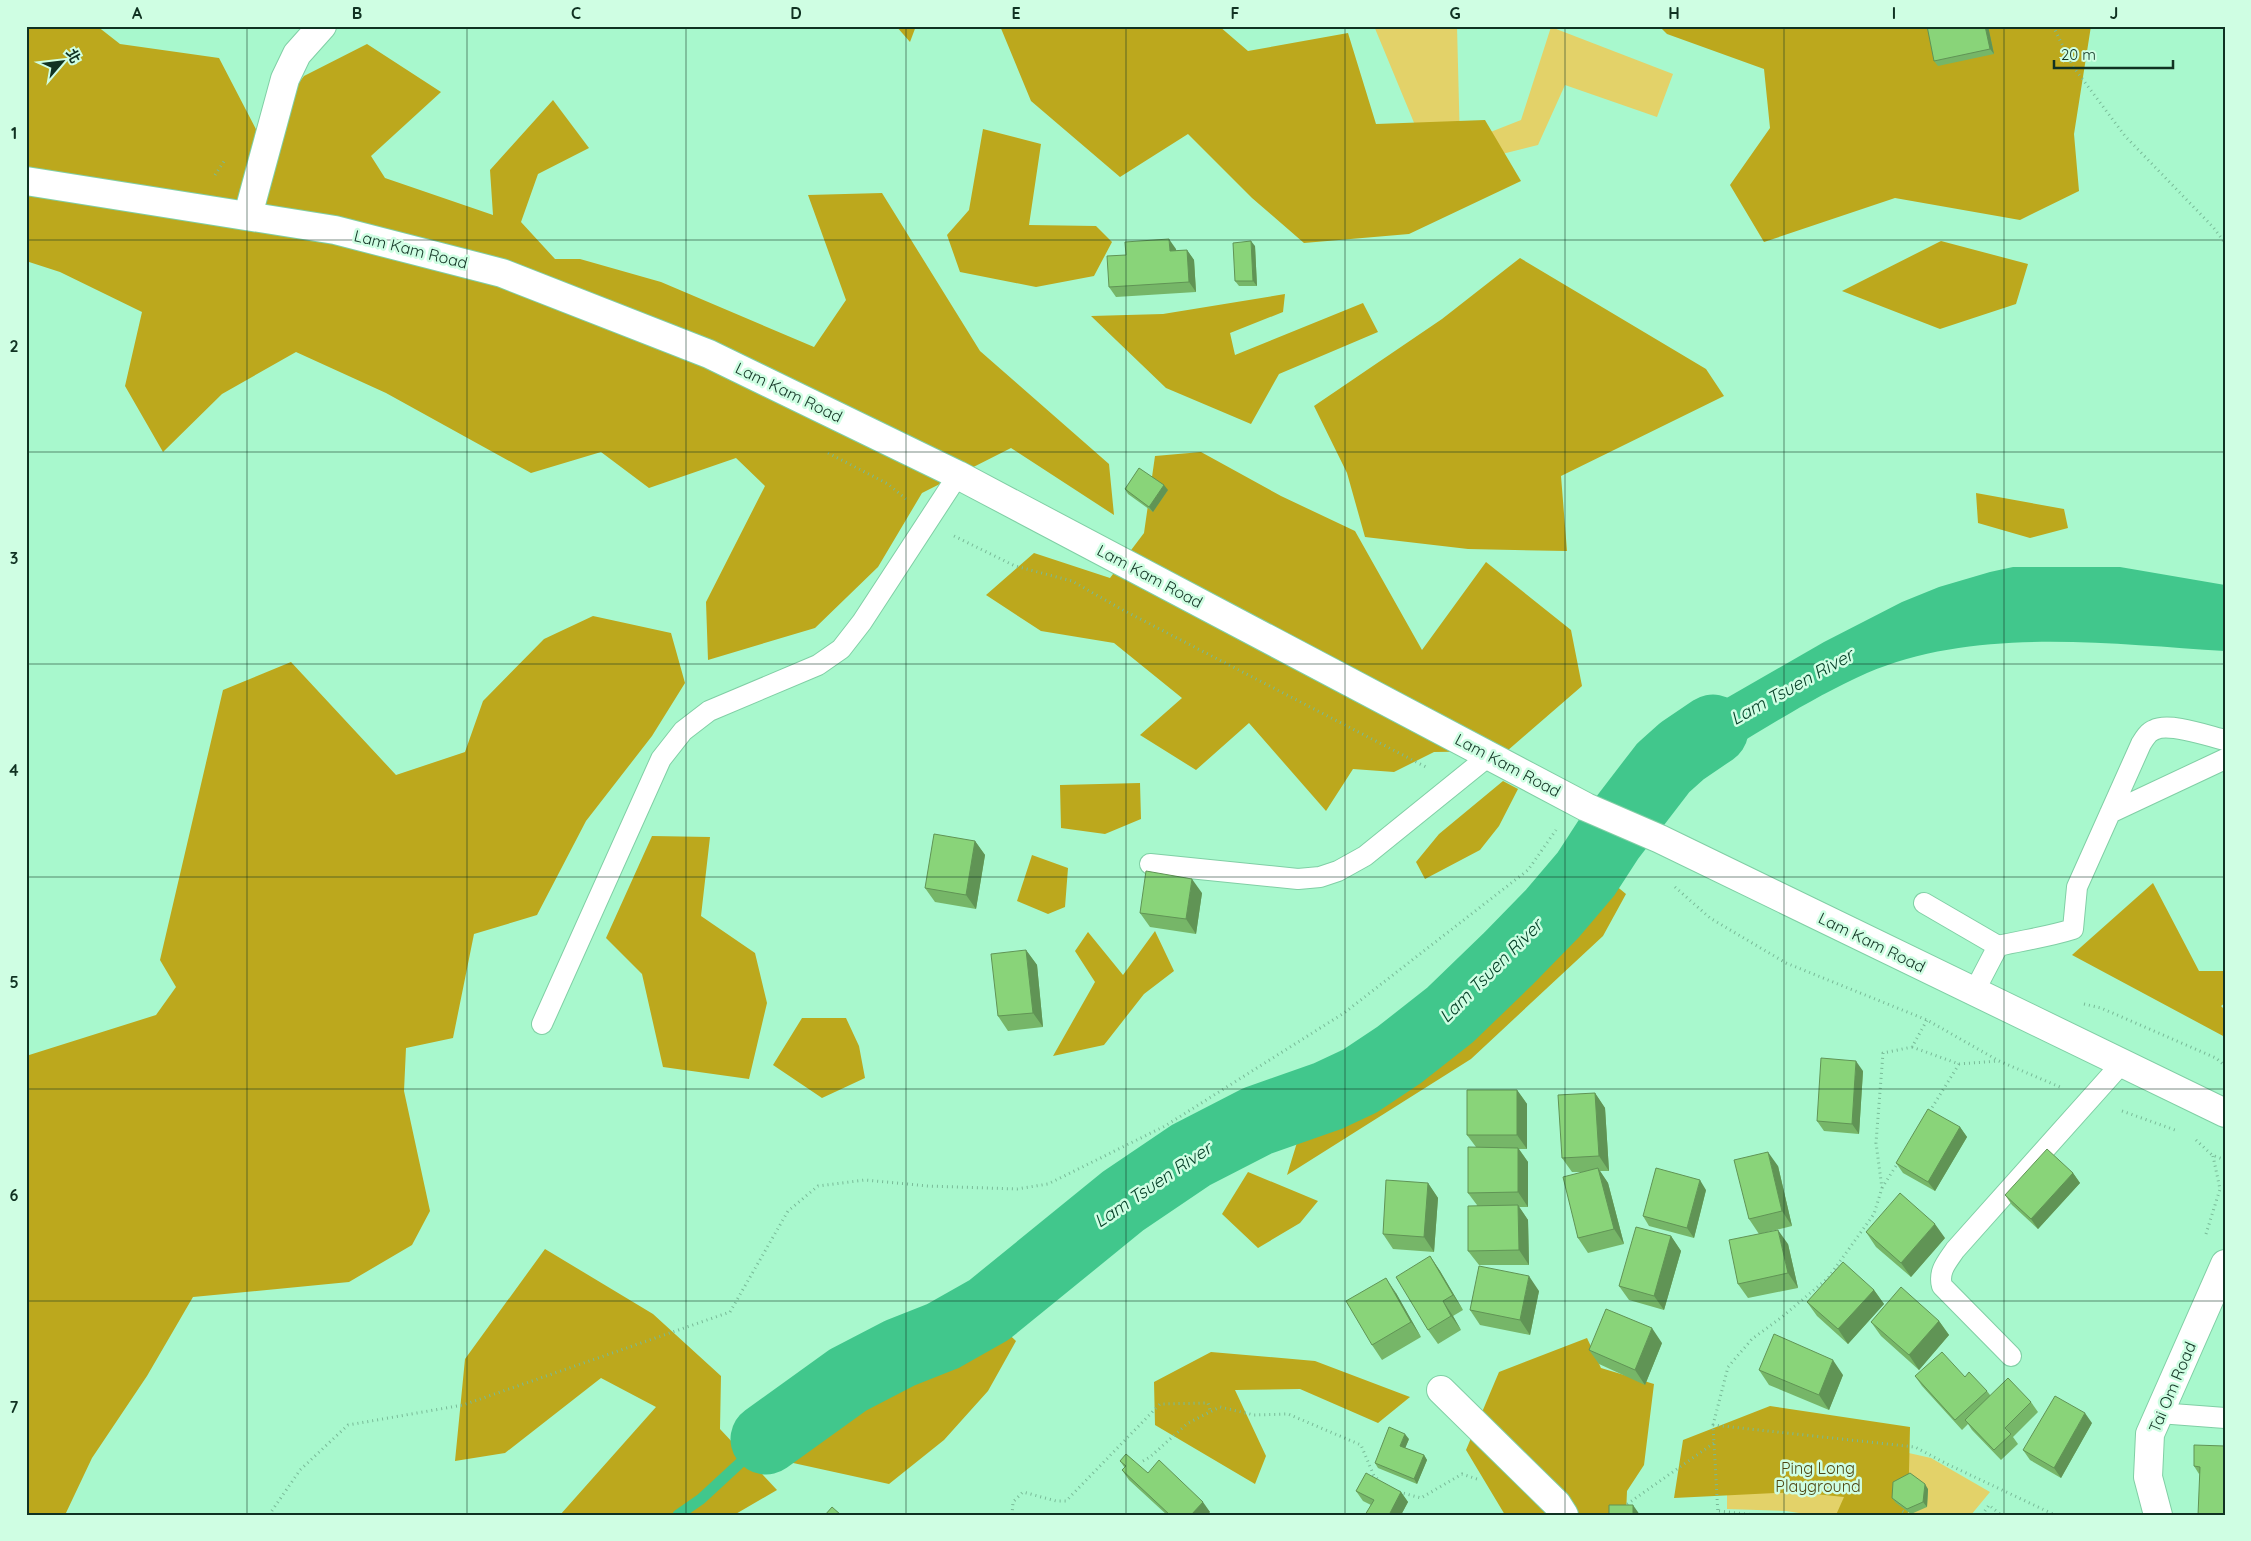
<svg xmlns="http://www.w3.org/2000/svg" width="2251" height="1541" font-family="Quicksand,'Noto Sans TC',sans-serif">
<rect width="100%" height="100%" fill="#a8f8cd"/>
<!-- green -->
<path fill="#e3d269" d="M1374 26H1457L1460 144 1521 120 1551 27 1673 74 1657 117 1565 85 1538 145 1434 171Z
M1727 1443 1873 1445 1931 1458 1990 1492 1971 1515H1812L1786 1511 1727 1509Z"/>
<!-- forest -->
<path fill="#bca81d" d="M26 26H97L120 44 219 58 259 135 304 76 367 44 441 92 371 156 385 178 493 215 490 170 553 100 589 148 538 174 521 222 555 259H580L661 282 814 347 846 300 808 195 882 193 980 351 1109 464 1114 515 1011 448 922 493 878 567 815 628 708 660 706 602 765 486 736 458 649 488 601 452 531 473 386 393 296 352 222 394 163 452 125 386 142 312 60 272 26 261Z
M896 26H916L910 42Z
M1000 26H1219L1248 51 1348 33 1376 124 1485 120 1521 181 1409 234 1304 243 1252 198 1188 134 1120 177 1031 101Z
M1659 26H2091L2074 134 2079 191 2020 220 1895 198 1764 242 1730 185 1770 128 1764 69 1667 34Z
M983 129 1041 144 1029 225 1096 226 1112 242 1094 276 1036 287 960 272 947 235 969 210Z
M1941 241 2028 264 2016 304 1940 329 1842 291Z
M1520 258 1706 369 1724 396 1561 476 1567 551 1468 549 1365 537 1347 473 1314 406 1442 319Z
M1285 294 1283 312 1230 333 1235 355 1363 303 1378 332 1279 374 1251 424 1166 388 1091 316 1163 314Z
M1201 452 1281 496 1355 531 1422 650 1486 562 1571 630 1582 686 1507 751 1434 752 1394 772 1353 769 1326 811 1249 723 1196 770 1140 735 1182 698 1114 643 1041 631 986 595 1034 553 1110 578 1144 533 1155 456Z
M1976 493 2064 509 2068 528 2030 538 1978 523Z
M593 616 671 633 685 683 652 736 586 821 537 915 474 934 453 1038 406 1048 404 1091 430 1211 412 1245 349 1282 193 1297 147 1376 92 1458 65 1515H26V1056L156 1015 176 987 160 960 223 690 291 662 396 775 465 752 483 701 544 639Z
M1503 781 1518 789 1499 826 1480 850 1425 879 1416 862 1439 834Z
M1140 783 1141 819 1105 834 1061 828 1060 785Z
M652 836 710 837 701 916 755 953 767 1003 749 1079 663 1067 642 974 606 938Z
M1032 855 1068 868 1065 907 1048 914 1017 901Z
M1608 879 1626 894 1603 936 1471 1059 1287 1175 1299 1136 1375 1103 1397 1077 1509 976Z
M2153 883 2199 971H2225V1003L2221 1006 2225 1010V1037L2072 955Z
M1155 931 1174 971 1144 994 1104 1045 1053 1056 1095 982 1075 951 1088 932 1123 975Z
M802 1018H846L859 1046 865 1078 822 1098 773 1065Z
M1248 1172 1318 1201 1300 1223 1258 1248 1222 1214Z
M545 1249 653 1314 721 1376 720 1429 777 1490 734 1515H560L656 1407 601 1378 505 1453 455 1461 465 1359Z
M997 1323 1016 1341 988 1391 944 1440 889 1484 784 1461 848 1420 929 1352Z
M1587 1338 1601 1368 1654 1384 1644 1465 1627 1491 1626 1515H1505L1466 1450 1499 1372Z
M1211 1352 1315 1361 1410 1397 1378 1423 1300 1389 1235 1390 1266 1456 1255 1484 1155 1425 1154 1382Z
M1770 1406 1910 1427 1908 1515H1836L1844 1497 1796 1492 1674 1498 1683 1440Z"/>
<!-- water -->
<path fill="#41c78c" d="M2013 567H2120L2225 585V651C2110 644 1976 626 1867 673 1820 694 1775 722 1732 748 1711 761 1691 779 1668 788 1660 792 1651 793 1643 796L1633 790 1627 778 1632 766 1642 752 1697 715 1824 642 1902 602 1939 587 1990 572Z"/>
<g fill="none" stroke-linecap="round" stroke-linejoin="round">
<!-- stream -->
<path stroke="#41c78c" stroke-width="11" d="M678 1515 701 1499 766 1439"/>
<!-- river -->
<path stroke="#41c78c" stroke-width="71" d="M766 1439 848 1380 900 1353 943 1336 989 1310 1123 1201 1191 1155 1257 1121 1328 1096 1360 1081 1399 1055 1450 1015 1509 958 1552 914 1586 874 1610 837 1663 768 1682 751 1713 730"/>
<!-- service casing -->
<g stroke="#80cfa5" stroke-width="22">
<path id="service" d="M2110 813 2225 759
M1150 864 1298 879 1320 877 1338 871 1365 856 1490 755
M1924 903 1998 946
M1974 992 1998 946C2024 940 2048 937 2073 929L2077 887 2141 744C2144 739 2148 732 2154 730 2169 722 2208 736 2225 740
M542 1024 661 759 683 731 709 711 818 665 841 649 862 622 958 475
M2011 1356 1942 1286C1938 1271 1947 1262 1955 1250L2123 1062
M2159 1413 2225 1418"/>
</g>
<!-- minor casing -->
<g stroke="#80cfa5" stroke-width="30">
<path id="minor" d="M248 215 285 79 297 54 322 26
M1441 1390 1557 1504 1564 1515
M2158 1515 2148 1477 2150 1434 2225 1264"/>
</g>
<!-- secondary casing -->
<g stroke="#80cfa5" stroke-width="30">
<path id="secondary" d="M26 181 335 230 502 273 709 354 958 475 1586 807 1660 839 2225 1113"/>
</g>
<!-- path -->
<path stroke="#78ba97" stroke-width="3" stroke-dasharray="1 4" stroke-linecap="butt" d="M2053 26 2072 65 2125 136 2213 227 2225 243
M215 175 225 160
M828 453 888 484 906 499
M954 536 1015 566 1072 581 1121 609 1426 767
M1675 887 1710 918 1786 963 1927 1020 1999 1061 2060 1087
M2084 1004 2101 1008 2216 1058 2225 1066
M1912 1047 1959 1064 1928 1114
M1959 1064 1998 1061
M2122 1111 2175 1130
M2196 1140 2212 1155 2225 1160
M1882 1188 1899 1161
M2206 1234 2220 1189 2213 1156
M1713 1425 1728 1367 1752 1339 1782 1317 1828 1278 1874 1214 1882 1188 1876 1143 1883 1053 1912 1047 1927 1020
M1143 1461 1150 1457 1188 1423 1220 1407 1254 1415 1288 1414 1361 1445 1374 1476 1379 1480
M1399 1492 1421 1498 1462 1474 1480 1480
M1623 1507 1714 1443
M1719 1511 1755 1515
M269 1515 300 1470 348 1425 463 1405 730 1312 788 1211 818 1186 865 1180 928 1186 1017 1189 1048 1184 1165 1126 1344 1013 1528 870 1556 830
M1012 1515 1013 1502 1023 1492 1056 1501H1066L1160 1404 1208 1403 1210 1410
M1718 1515 1713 1425 1915 1447 1947 1464 2055 1515
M1900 1515 1902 1511 1909 1515
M1982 1515 1989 1505 2001 1515"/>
<!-- service -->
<use href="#service" stroke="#fff" stroke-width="20"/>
<!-- minor -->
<use href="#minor" stroke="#fff" stroke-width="28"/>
<!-- secondary -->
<use href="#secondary" stroke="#fff" stroke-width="28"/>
</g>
<!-- wall -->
<path fill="#76b668" d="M1927 26H1988L1994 54 1938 66 1934 61Z
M1255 246 1257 286H1239L1235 281Z
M1176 249V251L1187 250 1194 260 1196 292 1116 297 1109 287 1126 255Z
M1125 489 1168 490 1153 512 1128 494Z
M975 841 985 855 976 909 935 902 925 888Z
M1202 893 1196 934 1150 927 1140 913Z
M1026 950 1037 965 1043 1027 1008 1031 998 1016Z
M1863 1071 1859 1134 1824 1131 1817 1121Z
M1517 1090 1527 1104V1149H1519L1528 1162V1207H1519L1528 1220 1529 1265H1479L1468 1251 1477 1205 1468 1193 1476 1147 1467 1135Z
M1595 1093 1605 1108 1609 1171H1600L1608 1183 1624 1244 1588 1253 1578 1238 1583 1172H1572L1562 1158Z
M1960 1127 1967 1137 1935 1191 1903 1173 1896 1163Z
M1778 1166 1792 1226 1759 1234 1749 1219Z
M2073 1173 2080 1183 2038 1229 2012 1205 2005 1195Z
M1428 1183 1438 1198 1434 1252 1393 1249 1383 1234Z
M1706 1190 1694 1238 1649 1226 1643 1216Z
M1866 1232 1945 1238 1911 1277 1876 1247Z
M1671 1236 1681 1251 1664 1310 1629 1300 1619 1286Z
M1788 1244 1798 1288 1748 1298 1738 1284Z
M1430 1256 1440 1271 1463 1310 1453 1316 1461 1330 1438 1344 1428 1330Z
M1874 1290 1884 1304 1848 1344 1817 1316 1807 1302Z
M1539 1291 1530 1335 1480 1325 1470 1310Z
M1396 1293 1421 1337 1382 1360 1372 1345Z
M1939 1321 1949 1335 1919 1370 1881 1336 1871 1322Z
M1662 1343 1645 1385 1599 1364 1589 1350Z
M1759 1370 1843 1375 1829 1410 1769 1385Z
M1915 1376 1965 1377 1987 1391 1990 1395 2031 1402 2038 1412 2013 1437 2018 1444 2001 1460 1972 1430 1968 1424 1962 1430 1922 1386Z
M2092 1423 2061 1478 2030 1460 2023 1450Z
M1409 1439 1405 1448 1424 1455 1427 1460 1417 1484 1378 1468 1375 1463Z
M2225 1446 2199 1474 2194 1466Z
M1120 1461 1148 1473 1210 1512 1207 1515H1167L1129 1480 1122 1470 1125 1468Z
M1928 1489 1927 1507 1911 1514 1896 1503 1892 1498Z
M1356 1491 1401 1492 1408 1502 1401 1515H1365L1371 1505 1363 1501Z"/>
<!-- shaded-wall -->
<path fill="#609455" d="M1985 26H1988L1994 54 1990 49Z
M1169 239 1176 249 1177 261 1170 251Z
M1251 241 1255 246 1257 286 1253 281Z
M1187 250 1194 260 1196 292 1189 282Z
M1164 485 1168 490 1153 512 1149 507Z
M975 841 985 855 976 909 966 895Z
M1192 879 1202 893 1196 934 1186 919Z
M1026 950 1037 965 1043 1027 1033 1013Z
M1856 1061 1863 1071 1859 1134 1852 1124Z
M1517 1090 1527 1104V1149L1517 1135Z
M1595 1093 1605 1108 1609 1171 1599 1156Z
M1960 1127 1967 1137 1935 1191 1928 1182Z
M1518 1148 1528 1162V1207L1518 1192Z
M1768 1152 1778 1166 1792 1226 1782 1211Z
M1598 1168 1608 1183 1624 1244 1614 1229Z
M2073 1173 2080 1183 2038 1229 2031 1219Z
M1700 1180 1706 1190 1694 1238 1687 1228Z
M1428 1183 1438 1198 1434 1252 1424 1237Z
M1518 1205 1528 1220 1529 1265 1519 1250Z
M1935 1224 1945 1238 1911 1277 1901 1263Z
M1778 1230 1788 1244 1798 1288 1788 1273Z
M1671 1236 1681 1251 1664 1310 1654 1296Z
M1430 1256 1440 1271 1463 1310 1453 1295Z
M1529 1276 1539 1291 1530 1335 1520 1320Z
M1386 1278 1396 1293 1421 1337 1411 1322Z
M1874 1290 1884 1304 1848 1344 1838 1329Z
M1443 1301 1453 1316 1461 1330 1451 1316Z
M1939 1321 1949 1335 1919 1370 1909 1355Z
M1652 1328 1662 1343 1645 1385 1635 1370Z
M1833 1360 1843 1375 1829 1410 1819 1395Z
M2085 1413 2092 1423 2061 1478 2054 1468Z
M1405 1434 1409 1439 1404 1451 1400 1446Z
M1424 1455 1427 1460 1417 1484 1414 1479Z
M1925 1484 1928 1489 1927 1507 1923 1502Z
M1401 1492 1408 1502 1401 1515H1389Z
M1203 1502 1210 1512 1207 1515H1191Z
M1633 1505 1640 1515H1633Z"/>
<!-- building -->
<path fill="#89d479" stroke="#609455" d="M1927 26H1985L1990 49 1934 61Z
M1169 239 1170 251 1187 250 1189 282 1109 287 1107 256 1126 255 1125 242Z
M1251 241 1253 281H1235L1233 243Z
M1139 468 1164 485 1149 507 1125 489Z
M934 834 975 841 966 895 925 888Z
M1146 871 1192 879 1186 919 1140 913Z
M1026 950 1033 1013 998 1016 991 954Z
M1821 1058 1856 1061 1852 1124 1817 1121Z
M1467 1090H1517V1135H1467Z
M1595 1093 1599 1156 1562 1158 1558 1095Z
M1928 1109 1960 1127 1928 1182 1896 1163Z
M1468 1147 1518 1148V1192L1468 1193Z
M2047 1149 2073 1173 2031 1219 2005 1195Z
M1768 1152 1782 1211 1749 1219 1734 1160Z
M1598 1168 1614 1229 1578 1238 1563 1177Z
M1656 1168 1700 1180 1687 1228 1643 1216Z
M1386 1180 1428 1183 1424 1237 1383 1234Z
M1900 1193 1935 1224 1901 1263 1866 1232Z
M1518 1205 1519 1250 1468 1251V1206Z
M1636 1227 1671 1236 1654 1296 1619 1286Z
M1778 1230 1788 1273 1738 1284 1729 1240Z
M1430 1256 1453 1295 1443 1301 1451 1316 1428 1330 1396 1277Z
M1843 1262 1874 1290 1838 1329 1807 1302Z
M1479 1266 1529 1276 1520 1320 1470 1310Z
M1386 1278 1411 1322 1372 1345 1346 1301Z
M1901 1287 1939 1321 1909 1355 1871 1322Z
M1606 1309 1652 1328 1635 1370 1589 1350Z
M1774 1334 1833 1360 1819 1395 1759 1370Z
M1942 1352 1965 1377 1969 1372 1987 1391 1955 1420 1915 1376Z
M2008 1378 2031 1402 2005 1428 2011 1434 1994 1450 1965 1420Z
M2055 1396 2085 1413 2054 1468 2023 1450Z
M1389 1427 1405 1434 1400 1446 1424 1455 1414 1479 1375 1463Z
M2194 1445 2225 1446V1515H2198L2200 1467 2194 1466Z
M1126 1454 1148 1473 1159 1460 1203 1502 1191 1515H1170L1122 1470 1126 1466 1120 1461Z
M1366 1473 1401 1492 1389 1515H1365L1374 1500 1356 1491Z
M1910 1473 1925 1484 1923 1502 1907 1509 1892 1498 1893 1482Z
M1609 1505H1633V1515H1609Z
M832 1507 841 1515H825Z"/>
<!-- grid -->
<path fill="none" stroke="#103222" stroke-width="1" stroke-opacity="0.55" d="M247 26V1515M467 26V1515M686 26V1515M906 26V1515M1126 26V1515M1345 26V1515M1565 26V1515M1784 26V1515M2004 26V1515M26 240H2225M26 452H2225M26 664H2225M26 877H2225M26 1089H2225M26 1301H2225"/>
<g text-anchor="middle" stroke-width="5" stroke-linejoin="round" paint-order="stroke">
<!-- street labels -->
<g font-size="16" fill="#103222" stroke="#cffee3">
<text transform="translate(411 249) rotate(14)" y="6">Lam Kam Road</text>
<text transform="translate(789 392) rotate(26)" y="6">Lam Kam Road</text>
<text transform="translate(1150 576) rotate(28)" y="6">Lam Kam Road</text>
<text transform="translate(1508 765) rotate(28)" y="6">Lam Kam Road</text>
<text transform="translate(1872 942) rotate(26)" y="6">Lam Kam Road</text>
<text transform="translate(2172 1387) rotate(-67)" y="6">Tai Om Road</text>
</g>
<!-- park labels -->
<g font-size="16" fill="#4e4612" stroke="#cffee3">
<text x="1818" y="1474">Ping Long<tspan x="1818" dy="18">Playground</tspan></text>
</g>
<!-- water labels -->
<g font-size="18" font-style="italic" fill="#064028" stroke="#cffee3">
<text transform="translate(1792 687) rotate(-29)" y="6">Lam Tsuen River</text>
<text transform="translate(1491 971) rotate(-45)" y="6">Lam Tsuen River</text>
<text transform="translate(1153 1185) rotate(-34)" y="6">Lam Tsuen River</text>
</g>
</g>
<!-- border -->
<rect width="2251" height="1541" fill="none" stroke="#cffee3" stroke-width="55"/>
<!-- north arrow -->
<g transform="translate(62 62) rotate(62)" stroke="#cffee3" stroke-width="4" paint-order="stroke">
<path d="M0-4L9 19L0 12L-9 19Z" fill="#103222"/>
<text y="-8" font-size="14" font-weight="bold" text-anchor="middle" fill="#103222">北</text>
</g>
<!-- scale -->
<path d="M2054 60v8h119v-8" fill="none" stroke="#103222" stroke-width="2.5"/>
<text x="2061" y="60" font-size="15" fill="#103222" stroke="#cffee3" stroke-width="4" paint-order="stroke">20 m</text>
<rect x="28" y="28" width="2196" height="1486" fill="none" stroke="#103222" stroke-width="2"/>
<g font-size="16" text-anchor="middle" font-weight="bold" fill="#103222">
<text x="137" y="19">A</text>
<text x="357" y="19">B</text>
<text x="576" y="19">C</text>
<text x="796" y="19">D</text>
<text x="1016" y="19">E</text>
<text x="1235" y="19">F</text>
<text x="1455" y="19">G</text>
<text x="1674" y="19">H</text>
<text x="1894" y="19">I</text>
<text x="2114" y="19">J</text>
<text x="14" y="139">1</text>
<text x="14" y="352">2</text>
<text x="14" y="564">3</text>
<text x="14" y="776">4</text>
<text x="14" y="988">5</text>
<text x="14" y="1201">6</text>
<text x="14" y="1413">7</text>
</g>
</svg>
